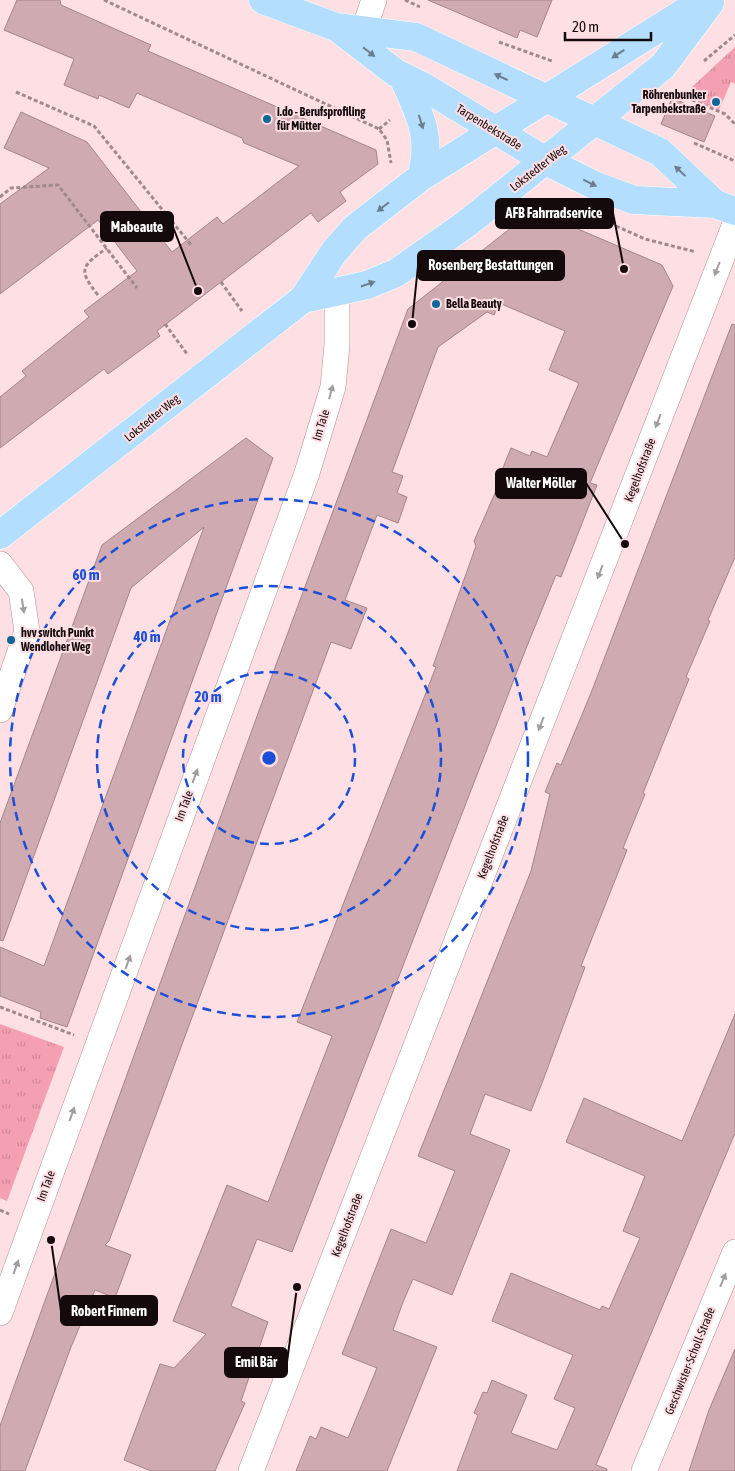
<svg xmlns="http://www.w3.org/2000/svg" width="735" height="1471" font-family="'Asap Condensed',sans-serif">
<defs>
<pattern id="grass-tufts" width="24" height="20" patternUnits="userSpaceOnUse" patternTransform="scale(1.25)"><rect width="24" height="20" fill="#f49fb2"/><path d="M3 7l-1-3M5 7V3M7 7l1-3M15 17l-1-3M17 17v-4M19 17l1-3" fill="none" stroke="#d08898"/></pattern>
</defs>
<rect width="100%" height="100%" fill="#fedfe4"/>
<!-- grass -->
<path fill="url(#grass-tufts)" d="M735 47V84L731 82 719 110 695 99 692 87Z
M0 1024 64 1047 7 1201 0 1198Z"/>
<!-- building -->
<path fill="#cfaab1" stroke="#a5838a" d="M17 0H60L61 5 151 45 148 51 376 150 378 164 340 192 346 201 318 222 311 213 157 331 160 336 108 374 104 369 0 448V397L26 376 22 371 89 317 84 311 137 271 98 220 0 294V204L49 168 4 148 21 112 87 142 172 252 217 217 223 224 299 166 244 143 242 138 137 93 129 108 99 95 98 99 64 85 74 59 4 30Z
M428 0H552L537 37 520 30 517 38Z
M672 98 715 116 704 142 661 124Z
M540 205 574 219 571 226 662 265 673 286 590 483 597 485 561 577 556 575 525 651 292 1252 257 1239 231 1306 268 1322 241 1401 245 1403 215 1471H151L124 1460 160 1364 174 1368 206 1334 173 1321 227 1185 268 1202 332 1036 297 1022 436 667 433 666 476 546 474 541 499 484 498 480 511 448 530 456 532 451 547 457 579 383 549 370 565 331 499 303 494 315 487 312 438 347 392 472 403 476 397 493 407 497 398 523 377 515 345 600 367 608 351 649 331 642 137 1166 109 1241 105 1245 131 1255 115 1298 95 1290 71 1347 25 1471H0V1426L13 1389 260 708 408 309Z
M732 324 735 325V557L708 620 710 621 686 677 689 679 643 793 645 794 623 848 627 850 581 966 585 967 542 1083 531 1111 485 1094 470 1134 510 1150 452 1295 413 1279 403 1302 393 1330 437 1347 387 1471H296L310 1436 316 1439 321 1427 348 1438 377 1368 342 1354 391 1229 426 1243 455 1171 418 1156 531 871 550 794 545 792 557 763 561 765 591 693Z
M246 438 273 458 67 1027 40 1018 41 1012 0 996V947L44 966 204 527 131 588 3 941 0 940V823L102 545Z
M735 1014V1133L596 1465 607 1469V1471H457L478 1415 474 1413 483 1392 487 1393 492 1380 527 1395 511 1433 557 1450 575 1408 554 1399 573 1355 492 1321 511 1273 600 1310 602 1306 609 1309 640 1238 623 1231 645 1176 566 1142 584 1098 682 1141Z
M735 1349V1471H689L709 1410Z"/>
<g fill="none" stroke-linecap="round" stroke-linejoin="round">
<!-- minor casing -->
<g stroke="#b39096" stroke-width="26">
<path id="minor" d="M364 29 374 0
M0 564 21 591 27 631 0 710
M0 1313 307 473 333 387 337 345V292
M251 1471 735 224
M644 1471 735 1252"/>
</g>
<!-- primary casing -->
<g stroke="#fff" stroke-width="29">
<path id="primary" d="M263 0 336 27 416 37 660 152 715 204
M336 27 396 73 426 88 546 161 596 186 634 200 715 204 735 211
M403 77C419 113 433 137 421 177
M303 299 367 285 396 273 466 224 663 66 710 3
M0 535 303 299 334 252 355 228 421 177 704 0"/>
</g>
<!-- path -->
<path stroke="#a0898d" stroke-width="3" stroke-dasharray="4 2.5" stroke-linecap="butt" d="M104 0 379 129 387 140 391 163
M405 0 420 7
M499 42 552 61
M704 61 735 35
M16 92 94 126 192 246
M674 92 725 114 735 124
M379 129 390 120
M694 143 735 161
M0 197 11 188 58 185 137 288
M542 202 555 201 562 203
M616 226 645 239 696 252
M221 282 242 311
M98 295C77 269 82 266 107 248
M165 324 187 354
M0 1007 74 1035
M0 1210 9 1214"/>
<!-- minor -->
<use href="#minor" stroke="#fff" stroke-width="25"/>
<!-- primary -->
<use href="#primary" stroke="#b3defd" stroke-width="28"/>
</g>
<!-- one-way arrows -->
<defs><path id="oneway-solid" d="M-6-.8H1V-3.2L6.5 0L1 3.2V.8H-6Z" transform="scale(1.25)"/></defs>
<g fill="#6b7e90">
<use href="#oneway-solid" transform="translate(369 52) rotate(38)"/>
<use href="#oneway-solid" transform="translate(618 54) rotate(147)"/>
<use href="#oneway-solid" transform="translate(501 77) rotate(-155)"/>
<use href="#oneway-solid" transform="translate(421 122) rotate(73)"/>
<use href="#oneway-solid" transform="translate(680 171) rotate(-137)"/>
<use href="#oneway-solid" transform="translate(590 183) rotate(26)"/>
<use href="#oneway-solid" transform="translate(383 207) rotate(142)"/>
<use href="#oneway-solid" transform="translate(368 284) rotate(-19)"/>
</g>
<g fill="#a19d9d">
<use href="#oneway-solid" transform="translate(717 269) rotate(111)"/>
<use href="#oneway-solid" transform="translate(331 392) rotate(-75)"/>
<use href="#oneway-solid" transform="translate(658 421) rotate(111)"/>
<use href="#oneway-solid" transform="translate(600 572) rotate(111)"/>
<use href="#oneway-solid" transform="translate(23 606) rotate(81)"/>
<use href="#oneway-solid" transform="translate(541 724) rotate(111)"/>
<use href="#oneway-solid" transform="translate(195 776) rotate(-70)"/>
<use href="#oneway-solid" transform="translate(128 962) rotate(-70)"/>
<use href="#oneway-solid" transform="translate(72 1114) rotate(-70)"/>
<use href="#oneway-solid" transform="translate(16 1267) rotate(-70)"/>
<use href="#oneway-solid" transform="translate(723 1280) rotate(-68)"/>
</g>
<!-- distance rings -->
<g fill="none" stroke="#1d4ed8" stroke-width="2.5" stroke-dasharray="9 6">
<circle cx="269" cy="758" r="86"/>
<circle cx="269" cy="758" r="172"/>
<circle cx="269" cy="758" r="259"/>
</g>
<!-- markers -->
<g fill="#0e6797" stroke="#fedfe4" stroke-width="2">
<circle cx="716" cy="102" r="5"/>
<circle cx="267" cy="119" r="5"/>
<circle cx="436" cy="304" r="5"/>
<circle cx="11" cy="640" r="5"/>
</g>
<g text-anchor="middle" stroke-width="4" stroke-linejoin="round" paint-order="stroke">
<!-- poi labels -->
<g font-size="12" font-weight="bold" fill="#14090b" stroke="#fedfe4" text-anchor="start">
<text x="706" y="99" text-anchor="end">Röhrenbunker<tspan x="706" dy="14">Tarpenbekstraße</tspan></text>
<text x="277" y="116">i.do - Berufsprofiling<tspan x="277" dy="14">für Mütter</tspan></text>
<text x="446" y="308">Bella Beauty</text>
<text x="21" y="637">hvv switch Punkt<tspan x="21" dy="14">Wendloher Weg</tspan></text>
</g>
<!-- street labels -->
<g font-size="12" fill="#14090b" stroke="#fedfe4">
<text transform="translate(489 127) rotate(32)" y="4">Tarpenbekstraße</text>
<text transform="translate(538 168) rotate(-38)" y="4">Lokstedter Weg</text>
<text transform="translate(152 418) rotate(-39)" y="4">Lokstedter Weg</text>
<text transform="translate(321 425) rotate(-73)" y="4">Im Tale</text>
<text transform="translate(640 470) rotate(-69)" y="4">Kegelhofstraße</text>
<text transform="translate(184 806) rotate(-70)" y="4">Im Tale</text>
<text transform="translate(493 847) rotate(-69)" y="4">Kegelhofstraße</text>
<text transform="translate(46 1186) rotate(-70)" y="4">Im Tale</text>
<text transform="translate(347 1225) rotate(-69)" y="4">Kegelhofstraße</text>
<text transform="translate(690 1361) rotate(-68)" y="4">Geschwister-Scholl-Straße</text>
</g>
</g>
<circle cx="269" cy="758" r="8" fill="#1d4ed8" stroke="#fedfe4" stroke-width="2.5"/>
<g font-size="15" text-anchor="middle" font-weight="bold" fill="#1d4ed8" stroke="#fedfe4" stroke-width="4" stroke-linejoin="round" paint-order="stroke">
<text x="86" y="580">60 m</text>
<text x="147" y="642">40 m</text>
<text x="208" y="702">20 m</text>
</g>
<!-- callouts -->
<path fill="none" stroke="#14090b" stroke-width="2" d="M624 269L613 213M198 291L173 227M412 324L418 266M625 544L586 483M51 1240L61 1311M297 1287L287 1362"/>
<g fill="#14090b" stroke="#fedfe4" stroke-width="2">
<circle cx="624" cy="269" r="5"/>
<circle cx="198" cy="291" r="5"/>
<circle cx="412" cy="324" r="5"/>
<circle cx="625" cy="544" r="5"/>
<circle cx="51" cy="1240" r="5"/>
<circle cx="297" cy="1287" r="5"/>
</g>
<g fill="#14090b" stroke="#14090b" stroke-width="2">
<rect x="496" y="199" width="117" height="29" rx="5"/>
<rect x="101" y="212" width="72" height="29" rx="5"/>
<rect x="418" y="251" width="146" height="29" rx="5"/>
<rect x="496" y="469" width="90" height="29" rx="5"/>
<rect x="61" y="1296" width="96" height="29" rx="5"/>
<rect x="225" y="1348" width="62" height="29" rx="5"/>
</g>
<g font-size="14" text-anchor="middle" font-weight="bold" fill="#fff">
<text x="554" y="218">AFB Fahrradservice</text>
<text x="137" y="232">Mabeaute</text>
<text x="491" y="270">Rosenberg Bestattungen</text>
<text x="541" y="488">Walter Möller</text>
<text x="109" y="1316">Robert Finnern</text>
<text x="256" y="1367">Emil Bär</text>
</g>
<!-- scale -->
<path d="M565 32v8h86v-8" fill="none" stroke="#14090b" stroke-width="2.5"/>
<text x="572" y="32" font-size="15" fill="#14090b" stroke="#fedfe4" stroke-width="4" paint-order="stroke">20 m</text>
</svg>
